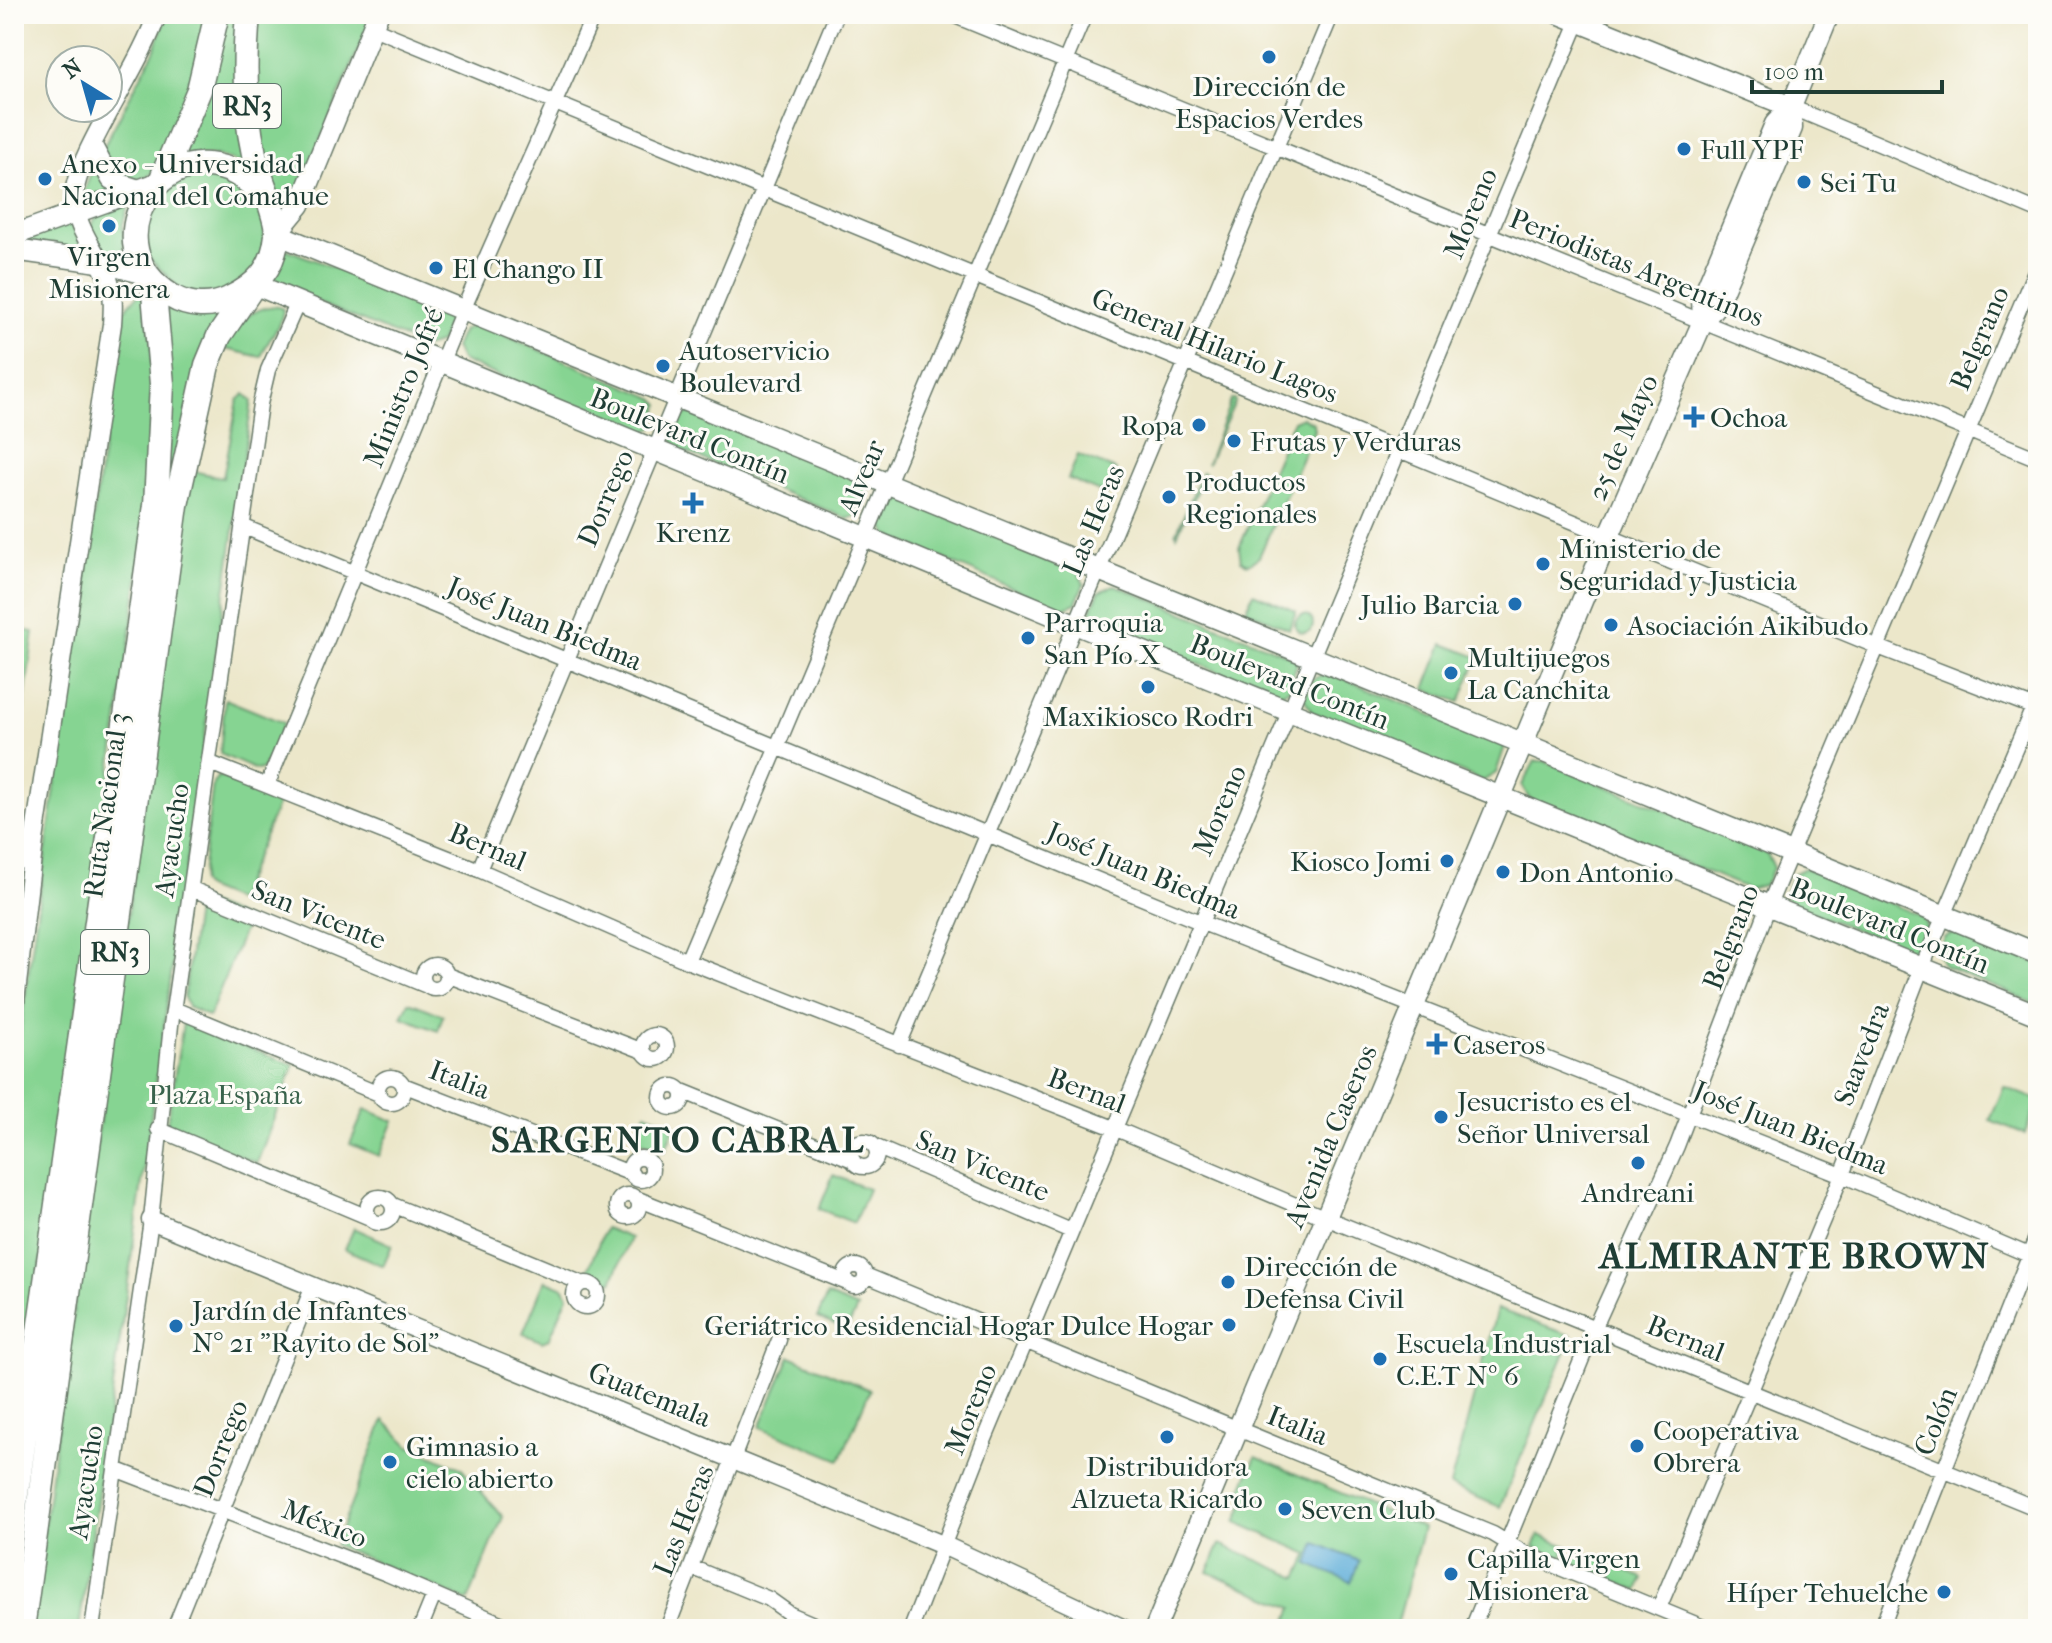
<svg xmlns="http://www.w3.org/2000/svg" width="2052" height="1643" font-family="'IM FELL French Canon',serif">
<rect width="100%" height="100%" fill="#fdfcf7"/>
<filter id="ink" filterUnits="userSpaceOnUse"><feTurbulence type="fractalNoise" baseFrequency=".0125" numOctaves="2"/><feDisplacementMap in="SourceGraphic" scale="16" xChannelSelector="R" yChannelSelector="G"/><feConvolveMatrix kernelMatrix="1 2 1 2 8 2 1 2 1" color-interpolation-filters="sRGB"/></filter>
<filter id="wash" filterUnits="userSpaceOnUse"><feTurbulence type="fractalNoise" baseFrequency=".006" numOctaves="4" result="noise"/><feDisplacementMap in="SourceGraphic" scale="32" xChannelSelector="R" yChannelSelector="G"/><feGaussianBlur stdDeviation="1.8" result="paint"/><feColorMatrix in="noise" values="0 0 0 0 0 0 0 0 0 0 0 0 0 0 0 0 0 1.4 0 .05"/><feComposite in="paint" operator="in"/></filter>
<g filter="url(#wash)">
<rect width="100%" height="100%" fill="#ece7ca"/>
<!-- green -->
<path fill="#86d492" stroke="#528863" stroke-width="2" d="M167 14H210C201 50 179 157 147 177 139 182 126 178 116 177L103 150 105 144 154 51Z
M224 14H243L245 165 216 155 182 156Z
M255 14H373L293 206 282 210 255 124Z
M92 170 117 189 85 201 82 198Z
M211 173 248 192 259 209 265 229 263 249 256 268 225 293 185 294 144 253 145 213 171 182Z
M129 204 123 224 124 255 108 258 91 228C96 209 112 208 129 204Z
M70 221 84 252 14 240Z
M286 249 442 310 449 317 441 342 426 347 270 283Z
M139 294 143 297 152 342 150 496 14 1453V1075L121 323 124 310Z
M276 306 283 309C283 324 266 342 261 357L221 348C237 327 247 308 276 306Z
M166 308 187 314 219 315 167 497Z
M477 324 654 398 660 404 653 428 638 435 461 360 455 347 463 330Z
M245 394 252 401 79 1629H30L189 470 223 478 238 400Z
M1234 399 1235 402 1207 464 1231 400Z
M692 412 863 482 869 488 862 513 848 519 676 448 671 436 678 417Z
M1302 417 1313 423 1314 430 1259 557 1248 564 1241 561 1239 548 1293 421Z
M1078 455 1116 470 1107 495 1068 479Z
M1202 472 1205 474 1177 536 1176 534Z
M902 498 1078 571 1084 584 1076 603 1061 609 888 535 881 522 889 505Z
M1115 585 1293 657 1297 663 1289 689 1276 695 1099 624 1091 610 1099 592Z
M1253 593 1296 611 1289 629 1246 610Z
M1295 624a9 9 0 1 1 18 0a9 9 0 1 1-18 0Z
M14 629 34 632 19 742H14Z
M1443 644 1478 657 1460 702 1425 689Z
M1328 672 1505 746 1496 773 1483 781 1312 712 1304 698 1313 679Z
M225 699 284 723 263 769 256 770 220 754Z
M1535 761H1544L1765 851 1774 866 1765 885 1749 889 1529 799 1522 785Z
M218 776 280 799 237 901 205 888 201 883 213 783Z
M1805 868 1923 917 1928 931 1922 946 1909 951 1788 903 1785 893 1793 874Z
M203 902 248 920 209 1017 188 1007 184 997 196 910Z
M1958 931 2038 963V1005L1944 966 1937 953 1944 937Z
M409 1002 443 1015 438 1031 402 1017Z
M183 1023 294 1065 257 1163 173 1129 167 1123Z
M2004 1087 2038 1100 2025 1134 1990 1120Z
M365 1109 394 1121 379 1156 350 1144Z
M646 1113 675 1125 665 1151 634 1139Z
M833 1175 868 1189 854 1223 819 1209Z
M354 1228 392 1245 383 1266 345 1249Z
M605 1228 630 1238 612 1282 587 1272Z
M545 1280 564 1288 568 1296 549 1339 542 1342 523 1333Z
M827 1295 857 1308 847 1330 817 1318Z
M1497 1309 1572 1336 1500 1507 1450 1486Z
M790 1356 870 1390 840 1460 760 1427Z
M384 1420 409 1446 461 1468 503 1517 468 1601 335 1545Z
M1256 1457 1423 1528 1396 1629H1284L1293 1608 1208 1572 1220 1544 1298 1578 1309 1554 1236 1522 1247 1496 1240 1493Z
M1539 1535 1567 1546 1562 1559 1534 1547Z
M1577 1551 1605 1562 1600 1575 1572 1563Z
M1615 1566 1643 1578 1638 1591 1610 1579Z"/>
<!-- water -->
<path fill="#5eaed9" stroke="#3e7686" stroke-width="2" d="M1316 1543 1359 1561 1351 1582 1308 1564Z"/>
</g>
<g filter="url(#ink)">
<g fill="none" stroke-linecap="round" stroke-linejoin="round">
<!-- minor casing -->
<g stroke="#677868" stroke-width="17">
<path id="minor" d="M950 14 2038 459
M373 28 1878 647 2038 709
M1791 107 2038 211
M242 526 1200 922 1842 1175 2038 1259
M210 763 479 870 687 961 1114 1128 1326 1218 2038 1509
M268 783 463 310 594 14
M14 861 32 863
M479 870 837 14
M192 889 427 986
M687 961 1085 14
M423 977a12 12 0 1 1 24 0a12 12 0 1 1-24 0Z
M447 975 643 1051
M174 1009 379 1094
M643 1047a12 12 0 1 1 24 0a12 12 0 1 1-24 0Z
M899 1045 1332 14
M378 1090a13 13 0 1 1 26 0a13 13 0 1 1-26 0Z
M403 1085 632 1174
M661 1097a11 11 0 1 1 22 0a11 11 0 1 1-22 0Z
M682 1091 853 1160
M158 1129 370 1218
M851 1154a13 13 0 1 1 26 0a13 13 0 1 1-26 0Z
M874 1146 1071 1231
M630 1169a11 11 0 1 1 22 0a11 11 0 1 1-22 0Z
M617 1206a11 11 0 1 1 22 0a11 11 0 1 1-22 0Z
M367 1210a13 13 0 1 1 26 0a13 13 0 1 1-26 0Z
M638 1199 850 1284
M393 1205 581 1283
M845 1276a10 10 0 1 1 20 0a10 10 0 1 1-20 0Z
M865 1275 1493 1534 1526 1554 1708 1629
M574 1295a12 12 0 1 1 24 0a12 12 0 1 1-24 0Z
M115 1469 387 1574 514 1629
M691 1567 769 1599 790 1614 825 1629
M1659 1608 1842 1175 1922 967 2038 696
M92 1629 151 1220 171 1025 260 404 268 370 298 302
M174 1629 313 1286
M420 1629 434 1595
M667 1629 779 1340
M911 1629 982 1446 1581 15
M1472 1629 1594 1329 1677 1146 1769 905 2038 264
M1881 1629 2038 1233"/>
</g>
<!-- tertiary casing -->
<g stroke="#677868" stroke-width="21">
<path id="tertiary" d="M93 146 111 180 139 189
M14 1010 34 840 112 324C113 310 114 295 109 281 99 255 74 227 74 197 74 158 143 62 157 14
M151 1220 945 1546 1124 1629"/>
</g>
<!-- secondary casing -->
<g stroke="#677868" stroke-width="23">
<path id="secondary" d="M1560 14 1791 107
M277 233 300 205 378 14
M277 234 2038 954
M14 235 155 184
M14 250 99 262 146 274
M256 285C525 395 792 507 1060 618 1385 753 1713 880 2038 1015
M1703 321 1702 299 1775 124 1791 107 1829 14
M1155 1629 1609 536 1703 321 1717 304 1792 128 1791 107"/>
</g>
<!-- trunk casing -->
<g stroke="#677868" stroke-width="27">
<path id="trunk" d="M248 14C244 60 244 109 254 154 258 175 278 217 277 235 274 268 257 286 229 299 211 308 189 307 171 296 79 239 181 103 265 197
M163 176 199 90 217 14
M14 1508 156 505 162 384 153 282
M22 1629 176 505 207 365 219 336 251 289"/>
</g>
<!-- minor -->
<use href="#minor" stroke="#fff" stroke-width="14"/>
<!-- tertiary -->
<use href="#tertiary" stroke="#fff" stroke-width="18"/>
<!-- secondary -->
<use href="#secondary" stroke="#fff" stroke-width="20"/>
<!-- trunk -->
<use href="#trunk" stroke="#fff" stroke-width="24"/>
</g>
</g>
<!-- markers -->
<g fill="#1f6fb2" stroke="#fdfcf7" stroke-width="3">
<circle cx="1269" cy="57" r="8"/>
<circle cx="1684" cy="149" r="8"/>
<circle cx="45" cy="179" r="8"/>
<circle cx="1804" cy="182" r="8"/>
<circle cx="109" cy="226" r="8"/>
<circle cx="436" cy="268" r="8"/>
<circle cx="663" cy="366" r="8"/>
<path d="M1690 405h8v8h8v8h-8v8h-8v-8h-8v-8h8z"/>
<circle cx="1199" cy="425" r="8"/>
<circle cx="1234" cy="441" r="8"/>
<circle cx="1169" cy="497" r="8"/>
<path d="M689 491h8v8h8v8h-8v8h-8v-8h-8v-8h8z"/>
<circle cx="1543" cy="564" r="8"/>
<circle cx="1515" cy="604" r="8"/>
<circle cx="1611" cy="625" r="8"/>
<circle cx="1028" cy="638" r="8"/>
<circle cx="1451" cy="673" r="8"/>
<circle cx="1148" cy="687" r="8"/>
<circle cx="1447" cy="861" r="8"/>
<circle cx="1503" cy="872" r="8"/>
<path d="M1433 1032h8v8h8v8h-8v8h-8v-8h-8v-8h8z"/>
<circle cx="1441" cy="1117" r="8"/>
<circle cx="1638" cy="1163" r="8"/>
<circle cx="1228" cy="1282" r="8"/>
<circle cx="1229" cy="1325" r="8"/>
<circle cx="176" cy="1326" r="8"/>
<circle cx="1380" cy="1359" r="8"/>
<circle cx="1167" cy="1437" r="8"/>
<circle cx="1637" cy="1446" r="8"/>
<circle cx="390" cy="1462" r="8"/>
<circle cx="1285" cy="1509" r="8"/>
<circle cx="1451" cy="1574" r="8"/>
<circle cx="1944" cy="1592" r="8"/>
</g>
<g text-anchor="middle" stroke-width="6" stroke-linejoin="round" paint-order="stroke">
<!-- shield labels -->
<g fill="#fdfcf7" stroke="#62766e" stroke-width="2">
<rect x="213" y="84" width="68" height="44" rx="6"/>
<rect x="81" y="930" width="68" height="44" rx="6"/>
</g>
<g font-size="26" font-weight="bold" fill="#1f3d34">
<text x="247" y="115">RN3</text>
<text x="115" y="961">RN3</text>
</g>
<!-- poi labels -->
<g font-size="28" fill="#1f3d34" stroke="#fdfcf7" text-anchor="start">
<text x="1269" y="96" text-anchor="middle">Dirección de<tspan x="1269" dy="32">Espacios Verdes</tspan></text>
<text x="1700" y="159">Full YPF</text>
<text x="61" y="173">Anexo - Universidad<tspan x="61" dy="32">Nacional del Comahue</tspan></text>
<text x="1820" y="192">Sei Tu</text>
<text x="109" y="266" text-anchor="middle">Virgen<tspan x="109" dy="32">Misionera</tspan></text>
<text x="452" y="278">El Chango II</text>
<text x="679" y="360">Autoservicio<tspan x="679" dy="32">Boulevard</tspan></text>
<text x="1710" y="427">Ochoa</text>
<text x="1183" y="435" text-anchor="end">Ropa</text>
<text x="1250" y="451">Frutas y Verduras</text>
<text x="1185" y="491">Productos<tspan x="1185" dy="32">Regionales</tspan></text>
<text x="693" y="542" text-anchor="middle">Krenz</text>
<text x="1559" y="558">Ministerio de<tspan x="1559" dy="32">Seguridad y Justicia</tspan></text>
<text x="1499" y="614" text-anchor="end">Julio Barcia</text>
<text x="1044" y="632">Parroquia<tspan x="1044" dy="32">San Pío X</tspan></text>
<text x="1627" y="635">Asociación Aikibudo</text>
<text x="1467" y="667">Multijuegos<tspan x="1467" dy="32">La Canchita</tspan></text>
<text x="1148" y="726" text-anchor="middle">Maxikiosco Rodri</text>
<text x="1431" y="871" text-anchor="end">Kiosco Jomi</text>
<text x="1519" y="882">Don Antonio</text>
<text x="1453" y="1054">Caseros</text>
<text x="1457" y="1111">Jesucristo es el<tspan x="1457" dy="32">Señor Universal</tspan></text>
<text x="1638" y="1202" text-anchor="middle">Andreani</text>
<text x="1244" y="1276">Dirección de<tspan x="1244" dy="32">Defensa Civil</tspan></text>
<text x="192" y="1320">Jardín de Infantes<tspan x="192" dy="32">N° 21 "Rayito de Sol"</tspan></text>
<text x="1213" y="1335" text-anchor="end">Geriátrico Residencial Hogar Dulce Hogar</text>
<text x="1396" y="1353">Escuela Industrial<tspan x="1396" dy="32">C.E.T Nº 6</tspan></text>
<text x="1653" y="1440">Cooperativa<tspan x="1653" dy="32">Obrera</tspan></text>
<text x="406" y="1456">Gimnasio a<tspan x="406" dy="32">cielo abierto</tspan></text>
<text x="1167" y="1476" text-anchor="middle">Distribuidora<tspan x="1167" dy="32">Alzueta Ricardo</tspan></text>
<text x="1301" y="1519">Seven Club</text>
<text x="1467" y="1568">Capilla Virgen<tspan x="1467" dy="32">Misionera</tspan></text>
<text x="1928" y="1602" text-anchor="end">Híper Tehuelche</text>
</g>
<!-- street labels -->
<g font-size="28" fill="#1f3d34" stroke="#fdfcf7">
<text transform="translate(1470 213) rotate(-67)" y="10">Moreno</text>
<text transform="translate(1637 267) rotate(22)" y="10">Periodistas Argentinos</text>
<text transform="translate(1979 338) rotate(-67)" y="10">Belgrano</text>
<text transform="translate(1215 345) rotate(22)" y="10">General Hilario Lagos</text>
<text transform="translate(403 387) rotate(-68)" y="10">Ministro Jofré</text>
<text transform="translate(690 435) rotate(22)" y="10">Boulevard Contín</text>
<text transform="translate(1622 437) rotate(-66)" y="10">25 de Mayo</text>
<text transform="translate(861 477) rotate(-67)" y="10">Alvear</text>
<text transform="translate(605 498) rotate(-67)" y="10">Dorrego</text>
<text transform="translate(1093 520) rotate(-67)" y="10">Las Heras</text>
<text transform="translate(545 623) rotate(22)" y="10">José Juan Biedma</text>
<text transform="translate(1290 681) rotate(22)" y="10">Boulevard Contín</text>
<text transform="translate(105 805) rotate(-82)" y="10">Ruta Nacional 3</text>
<text transform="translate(1219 810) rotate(-67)" y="10">Moreno</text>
<text transform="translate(171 840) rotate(-82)" y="10">Ayacucho</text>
<text transform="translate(488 846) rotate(23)" y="10">Bernal</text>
<text transform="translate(1144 870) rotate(23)" y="10">José Juan Biedma</text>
<text transform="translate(319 914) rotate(22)" y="10">San Vicente</text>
<text transform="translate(1890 925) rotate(22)" y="10">Boulevard Contín</text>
<text transform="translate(1730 937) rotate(-69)" y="10">Belgrano</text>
<text transform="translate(1861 1054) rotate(-69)" y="10">Saavedra</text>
<text transform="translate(460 1079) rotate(21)" y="10">Italia</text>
<text transform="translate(1087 1090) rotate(21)" y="10">Bernal</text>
<text transform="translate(1791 1127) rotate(22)" y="10">José Juan Biedma</text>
<text transform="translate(1330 1136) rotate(-67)" y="10">Avenida Caseros</text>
<text transform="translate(983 1165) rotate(23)" y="10">San Vicente</text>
<text transform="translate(1686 1338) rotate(22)" y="10">Bernal</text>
<text transform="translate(650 1394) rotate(22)" y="10">Guatemala</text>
<text transform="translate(970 1409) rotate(-68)" y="10">Moreno</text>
<text transform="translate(1935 1421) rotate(-68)" y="10">Colón</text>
<text transform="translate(1298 1425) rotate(22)" y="10">Italia</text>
<text transform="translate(220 1448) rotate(-68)" y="10">Dorrego</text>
<text transform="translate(85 1482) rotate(-82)" y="10">Ayacucho</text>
<text transform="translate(683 1520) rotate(-68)" y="10">Las Heras</text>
<text transform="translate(325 1523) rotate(21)" y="10">México</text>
</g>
<!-- park labels -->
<g font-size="28" fill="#39634c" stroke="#fdfcf7">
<text x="225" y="1104">Plaza España</text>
</g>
<!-- district labels -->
<g font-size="36" font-weight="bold" letter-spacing="2" fill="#1f3d34" stroke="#fdfcf7">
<text x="678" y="1152">SARGENTO CABRAL</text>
<text x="1795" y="1268">ALMIRANTE BROWN</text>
</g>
</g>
<!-- margin -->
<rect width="2052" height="1643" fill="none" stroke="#fdfcf7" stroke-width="48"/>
<!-- north arrow -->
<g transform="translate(84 84) rotate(323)"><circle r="38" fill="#fdfcf7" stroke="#a4b0a9" stroke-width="2"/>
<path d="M0-6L14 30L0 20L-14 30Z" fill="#1f6fb2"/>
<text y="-12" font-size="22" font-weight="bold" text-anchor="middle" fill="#1f3d34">N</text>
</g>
<!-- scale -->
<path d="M1752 80v12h190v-12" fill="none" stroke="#1f3d34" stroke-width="4"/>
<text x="1764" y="80" font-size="24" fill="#1f3d34" stroke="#fdfcf7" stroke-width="6" paint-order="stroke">100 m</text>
</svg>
